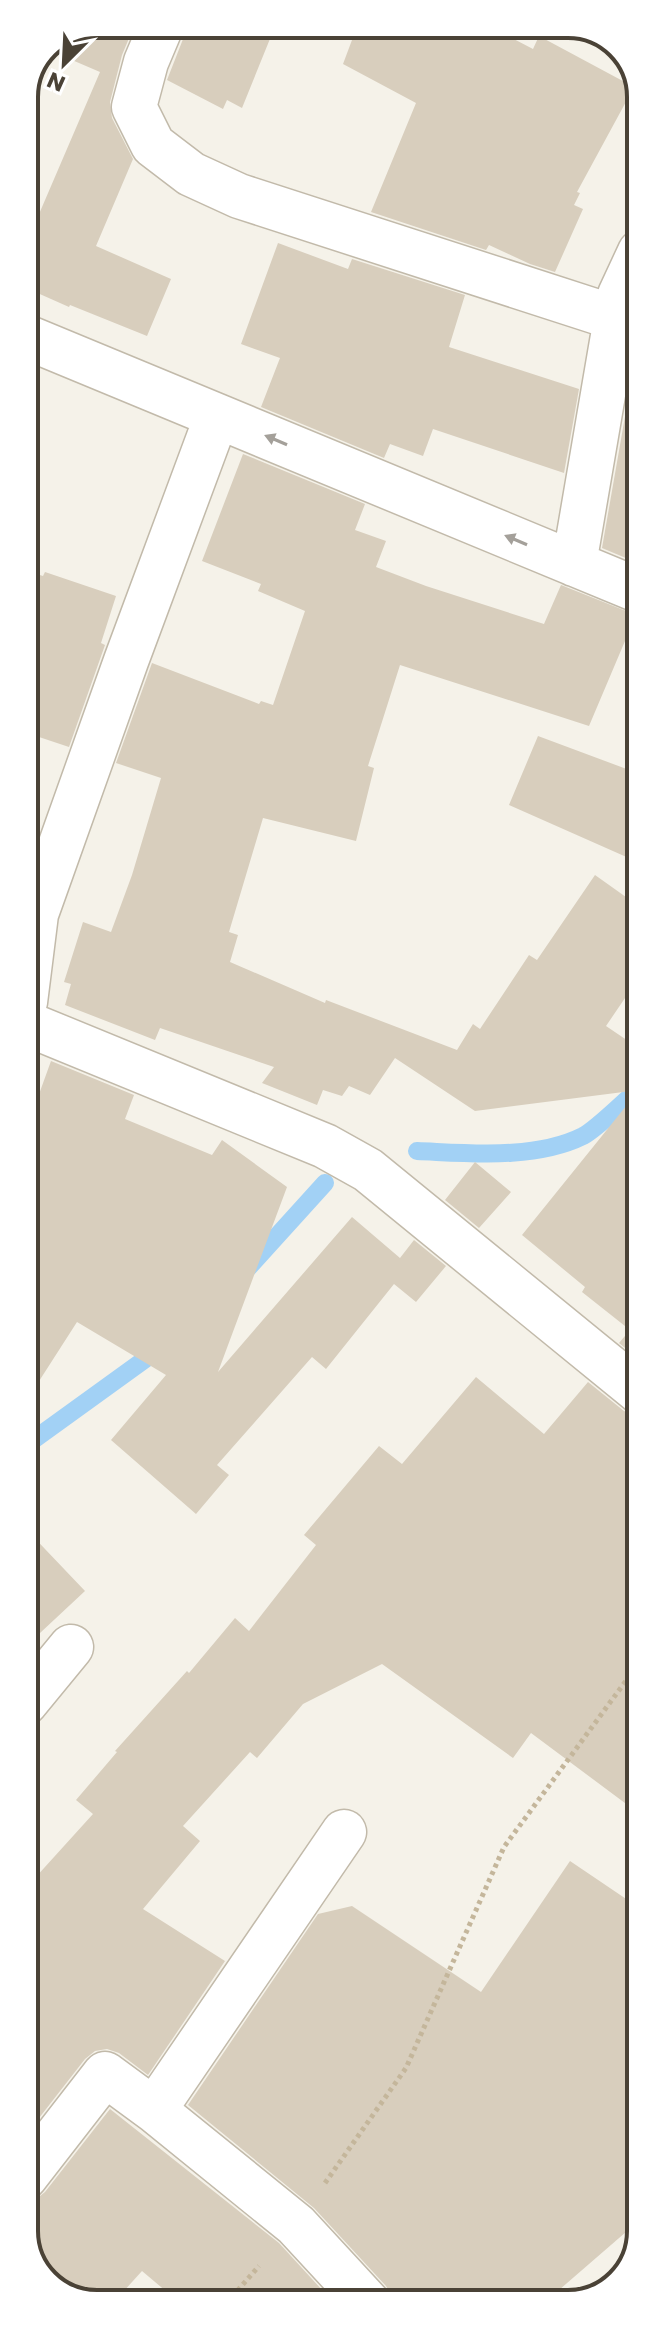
<svg xmlns="http://www.w3.org/2000/svg" width="665" height="2328" font-family="Poppins,sans-serif">
<rect width="100%" height="100%" fill="#f5f2e9"/>
<g fill="none" stroke-linecap="round" stroke-linejoin="round">
<!-- stream -->
<path stroke="#a2d1f5" stroke-width="18" d="M417 1151C468 1153 535 1160 583 1136 598 1128 625 1100 640 1088
M248 1268 325 1183
M25 1446 162 1347"/>
</g>
<!-- building -->
<path fill="#d8cebd" d="M97 24H135L122 55 110 102 112 118 133 159 96 246 171 279 147 336 70 305 69 307 24 287V249L100 72 44 48 46 45Z
M186 24H276L242 108 227 100 223 109 167 80 185 34Z
M358 24H485L533 49 539 36 634 87 577 192 580 193 574 205 583 209 555 272 530 264 489 245 486 250 371 212 416 103 343 64Z
M278 243 348 269 352 259 465 295 449 347 579 389 564 473 433 429 423 456 390 444 384 458 261 407 280 358 241 344Z
M627 405 640 409V564L602 548Z
M243 454 365 504 355 530 386 541 376 567 426 586 544 624 561 585 636 615 589 726 400 665 368 766 374 768 356 841 263 818 229 932 238 935 230 962 325 1003 326 1000 457 1050 473 1024 480 1029 529 955 537 960 595 875 640 907V976L606 1026 640 1049V1360L619 1343 630 1330 582 1292 585 1287 522 1235 639 1090 475 1111 395 1058 370 1095 349 1086 342 1096 323 1090 317 1105 262 1083 274 1067 160 1028 155 1040 65 1005 71 984 64 982 83 922 111 932 132 875 161 778 116 763 152 663 259 704 261 701 273 705 305 611 258 591 261 584 202 561Z
M24 570 43 576 45 572 116 596 101 643 105 645 69 747 24 732Z
M538 736 640 774V863L509 805Z
M51 1061 134 1095 125 1119 212 1155 222 1140 287 1187 218 1372 352 1217 400 1258 414 1240 446 1266 416 1302 394 1284 326 1369 312 1357 217 1465 229 1475 196 1514 111 1440 166 1375 77 1322 25 1403V1133Z
M475 1162 511 1192 479 1228 445 1200Z
M476 1377 544 1434 588 1382 624 1411 635 1416H640L641 1815 531 1733 513 1758 382 1664 303 1704 257 1758 250 1752 183 1826 200 1841 143 1909 225 1961 148 2075 119 2053 107 2049 95 2051 85 2059 25 2136V1889L93 1814 76 1800 117 1752 115 1751 187 1671 189 1673 235 1618 249 1631 316 1545 304 1535 379 1446 402 1464Z
M25 1528 85 1591 25 1647Z
M570 1861 641 1909V2219L544 2303H392V2297L386 2286 314 2208 188 2105 318 1914 352 1906 481 1992Z
M110 2109 279 2243 334 2303H180L142 2271 113 2303H88L48 2286 26 2246 25 2201 35 2200 45 2192Z"/>
<g fill="none" stroke-linecap="round" stroke-linejoin="round">
<!-- street casing -->
<g stroke="#c2baaa" stroke-width="47">
<path id="street" d="M162 24 146 62 134 107 153 145 191 174 239 196 616 318
M24 336 640 591
M574 564 620 295 640 252
M25 1002 36 914 126 661 217 416
M25 1023 325 1146 368 1170 640 1392
M25 1703 71 1647
M154 2110 344 1832
M25 2177 105 2074 154 2110 296 2225 368 2303"/>
</g>
<!-- path -->
<path stroke="#c4b69b" stroke-width="5" stroke-dasharray="4 4" stroke-linecap="butt" d="M325 2183 406 2068 504 1847 628 1678 641 1686
M218 2303 231 2298 259 2266"/>
<!-- street -->
<use href="#street" stroke="#fff" stroke-width="44"/>
</g>
<!-- one-way arrows -->
<defs><path id="oneway-solid" d="M-6-.8H1V-3.2L6.5 0L1 3.2V.8H-6Z" transform="scale(2)"/></defs>
<g fill="#a4a09a">
<use href="#oneway-solid" transform="translate(276 440) rotate(-157)"/>
<use href="#oneway-solid" transform="translate(516 540) rotate(-157)"/>
</g>
<!-- crop -->
<path d="M0 0H665V2328H0ZM97 38H568A59 59 0 0 1 627 97V2231A59 59 0 0 1 568 2290H97A59 59 0 0 1 38 2231V97A59 59 0 0 1 97 38Z" fill="#fff" fill-rule="evenodd"/>
<path fill="none" stroke="#4a4236" stroke-width="4" d="M97 38H568A59 59 0 0 1 627 97V2231A59 59 0 0 1 568 2290H97A59 59 0 0 1 38 2231V97A59 59 0 0 1 97 38Z"/>
<!-- north arrow -->
<g transform="translate(64 64) rotate(204)" stroke="#ffffff" stroke-width="6" paint-order="stroke">
<path d="M0-6L14 30L0 20L-14 30Z" fill="#4a4236"/>
<text y="-12" font-size="22" font-weight="bold" text-anchor="middle" fill="#4a4236">N</text>
</g>
</svg>
